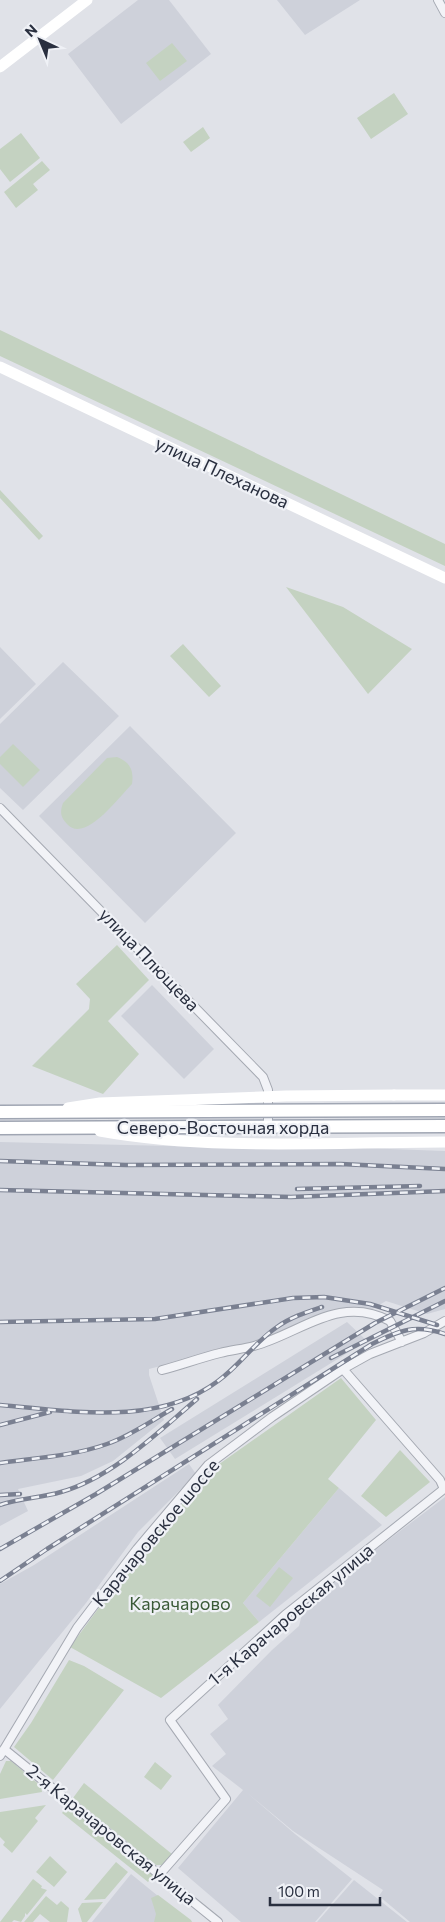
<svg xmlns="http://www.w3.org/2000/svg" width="445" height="1922" font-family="Commissioner,sans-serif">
<rect width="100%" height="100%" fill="#e0e2e8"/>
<!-- built -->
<path fill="#ced1da" d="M138 0H169L211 54 121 124 68 54Z
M277 0H360L305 35Z
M0 647 36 684 0 719Z
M63 662 119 716 23 810 0 788V724Z
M130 726 236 833 145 923 39 816Z
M152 985 214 1049 184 1079 121 1016Z
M0 1142 211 1147H335L445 1151V1309L427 1314 386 1301 369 1311 351 1309 329 1311 254 1342 149 1369V1375L164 1420 113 1461 81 1476 18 1489 28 1511 0 1526Z
M347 1322 367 1341 175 1459 160 1438Z
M189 1464 196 1474 138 1532 86 1603 0 1709V1584L34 1565Z
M339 1488 382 1525 259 1622 243 1603Z
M445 1497V1922H410L379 1896 383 1890 293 1831 245 1791 295 1834 352 1879 315 1922H241L178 1868 243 1790 212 1766 226 1754 210 1734 228 1719 218 1705 272 1650 299 1626 305 1603Z
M131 1874 190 1922H92Z
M354 1880 407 1922H317Z"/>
<!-- green -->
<path fill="#c4d2c1" d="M172 43 187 61 160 81 146 63Z
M394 93 408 114 371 139 357 118Z
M203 127 210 138 191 152 183 142Z
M21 133 40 158 10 182 0 169V149Z
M42 161 50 170 33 184 38 190 16 208 4 192Z
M0 330 445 544V566L0 356Z
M0 490 43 536 39 540 0 498Z
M286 587 343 607 412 649 368 694Z
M183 644 221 686 209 697 170 656Z
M13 744 40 770 23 787 0 764V757Z
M117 757C130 762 134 770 132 784 118 798 85 844 67 824 60 816 60 812 63 803L107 758Z
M117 945 149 980 108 1021 139 1054 103 1094 32 1066 89 1009 90 999 76 984Z
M341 1378 376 1420 328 1479 339 1488 243 1603 259 1622 161 1698 70 1647 143 1548 215 1467Z
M400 1450 430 1482 386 1517 361 1496Z
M279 1567 293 1578 270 1607 256 1596Z
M69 1660 84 1666 124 1690 53 1780 14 1747 31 1723Z
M6 1761H11L41 1786 42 1792 0 1799V1774Z
M155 1762 172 1776 161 1790 144 1777Z
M84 1783 172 1854 162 1865H156L73 1798Z
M46 1805 35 1818 38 1821 12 1853 3 1845 5 1842 0 1837V1812Z
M67 1806 154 1875 148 1882 62 1813Z
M50 1856 67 1872 54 1887 36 1872Z
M116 1862 128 1872 105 1899 84 1900Z
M33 1879 42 1886 41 1888 47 1890 27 1915 25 1913V1916L21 1922 14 1920 12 1922H0Z
M158 1895 191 1920 192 1922H154L156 1914 151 1898Z
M46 1896 57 1905 61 1901 69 1908 67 1922H50L40 1914 33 1922H24Z
M103 1902 87 1922H82L78 1909 82 1903Z"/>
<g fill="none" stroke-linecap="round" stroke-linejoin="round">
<!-- street casing -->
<g stroke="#a5a9b2" stroke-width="10">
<path id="street" d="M438 0 445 13
M0 808 263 1077 268 1090V1125
M162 1370C181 1365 200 1358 220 1353 231 1350 243 1349 254 1346 301 1333 339 1294 390 1321L402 1342
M4 1749 218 1922
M0 1756 77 1628 137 1549 208 1465 272 1417 343 1369 370 1354 424 1333 445 1321
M160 1874 226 1799 170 1720 285 1615 444 1489 440 1480 343 1369"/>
</g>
<!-- primary casing -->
<g stroke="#a0a6b3" stroke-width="15">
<path id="primary" d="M0 1128 445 1126"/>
</g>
<!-- street -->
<use href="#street" stroke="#f2f3f7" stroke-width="8"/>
<!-- secondary -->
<path stroke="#fff" stroke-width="11" d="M0 67 87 0
M0 367 445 578
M394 1095H445
M100 1131C211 1151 332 1142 445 1142"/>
<!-- primary -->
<use href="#primary" stroke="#fff" stroke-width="12"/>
<!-- rail casing -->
<g stroke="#7a8091" stroke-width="4.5">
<path id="rail" d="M0 1161 126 1165 341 1164 445 1169
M297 1189 420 1186
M0 1190 291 1197 445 1191
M0 1322 155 1319 293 1298 324 1297 370 1304 437 1325
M331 1358 445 1301
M0 1405C71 1411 157 1427 218 1381 240 1365 255 1342 277 1327 291 1317 307 1312 322 1307
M0 1425 50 1412
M0 1463C36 1458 73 1456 107 1444 130 1436 151 1421 172 1409
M0 1495 20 1494
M0 1505C20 1498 41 1498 61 1492 113 1477 157 1433 197 1399
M0 1549 96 1494 375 1323 445 1288
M0 1581 47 1549 372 1344C400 1330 415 1324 445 1334"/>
</g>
<!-- rail -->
<use href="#rail" stroke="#eff1f6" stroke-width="2.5" stroke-dasharray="8" stroke-linecap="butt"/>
<!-- primary-bridge casing -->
<g stroke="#a0a6b3" stroke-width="15" stroke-linecap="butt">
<path id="primary-bridge" d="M0 1112 445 1110"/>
</g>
<!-- secondary-bridge -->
<path stroke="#fff" stroke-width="11" d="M68 1108 100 1103 286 1096 394 1095"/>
<!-- primary-bridge -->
<use href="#primary-bridge" stroke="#fff" stroke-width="12"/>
</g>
<g text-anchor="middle" stroke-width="4.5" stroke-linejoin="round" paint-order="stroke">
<!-- street labels -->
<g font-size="18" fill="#292f3f" stroke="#eff1f6">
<text transform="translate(222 473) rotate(25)" y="6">улица Плеханова</text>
<text transform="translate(149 960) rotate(46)" y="6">улица Плющева</text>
<text x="223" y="1134">Северо-Восточная хорда</text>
<text transform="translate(156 1533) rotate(-50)" y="6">Карачаровское шоссе</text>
<text transform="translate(291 1615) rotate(-40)" y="6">1-я Карачаровская улица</text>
<text transform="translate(111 1835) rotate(39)" y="6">2-я Карачаровская улица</text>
</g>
<!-- park labels -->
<g font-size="18" fill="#3a5a37" stroke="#eff1f6">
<text x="180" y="1610">Карачарово</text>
</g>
</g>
<!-- north arrow -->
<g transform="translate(40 40) rotate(316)" stroke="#eff1f6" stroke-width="4" paint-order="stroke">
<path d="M0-4L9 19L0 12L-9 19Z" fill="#292f3f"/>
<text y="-8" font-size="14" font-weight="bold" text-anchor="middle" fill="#292f3f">N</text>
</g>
<!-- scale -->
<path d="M270 1897v8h110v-8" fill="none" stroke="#292f3f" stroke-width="2.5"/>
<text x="278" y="1897" font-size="15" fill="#292f3f" stroke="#eff1f6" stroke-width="4" paint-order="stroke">100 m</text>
</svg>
